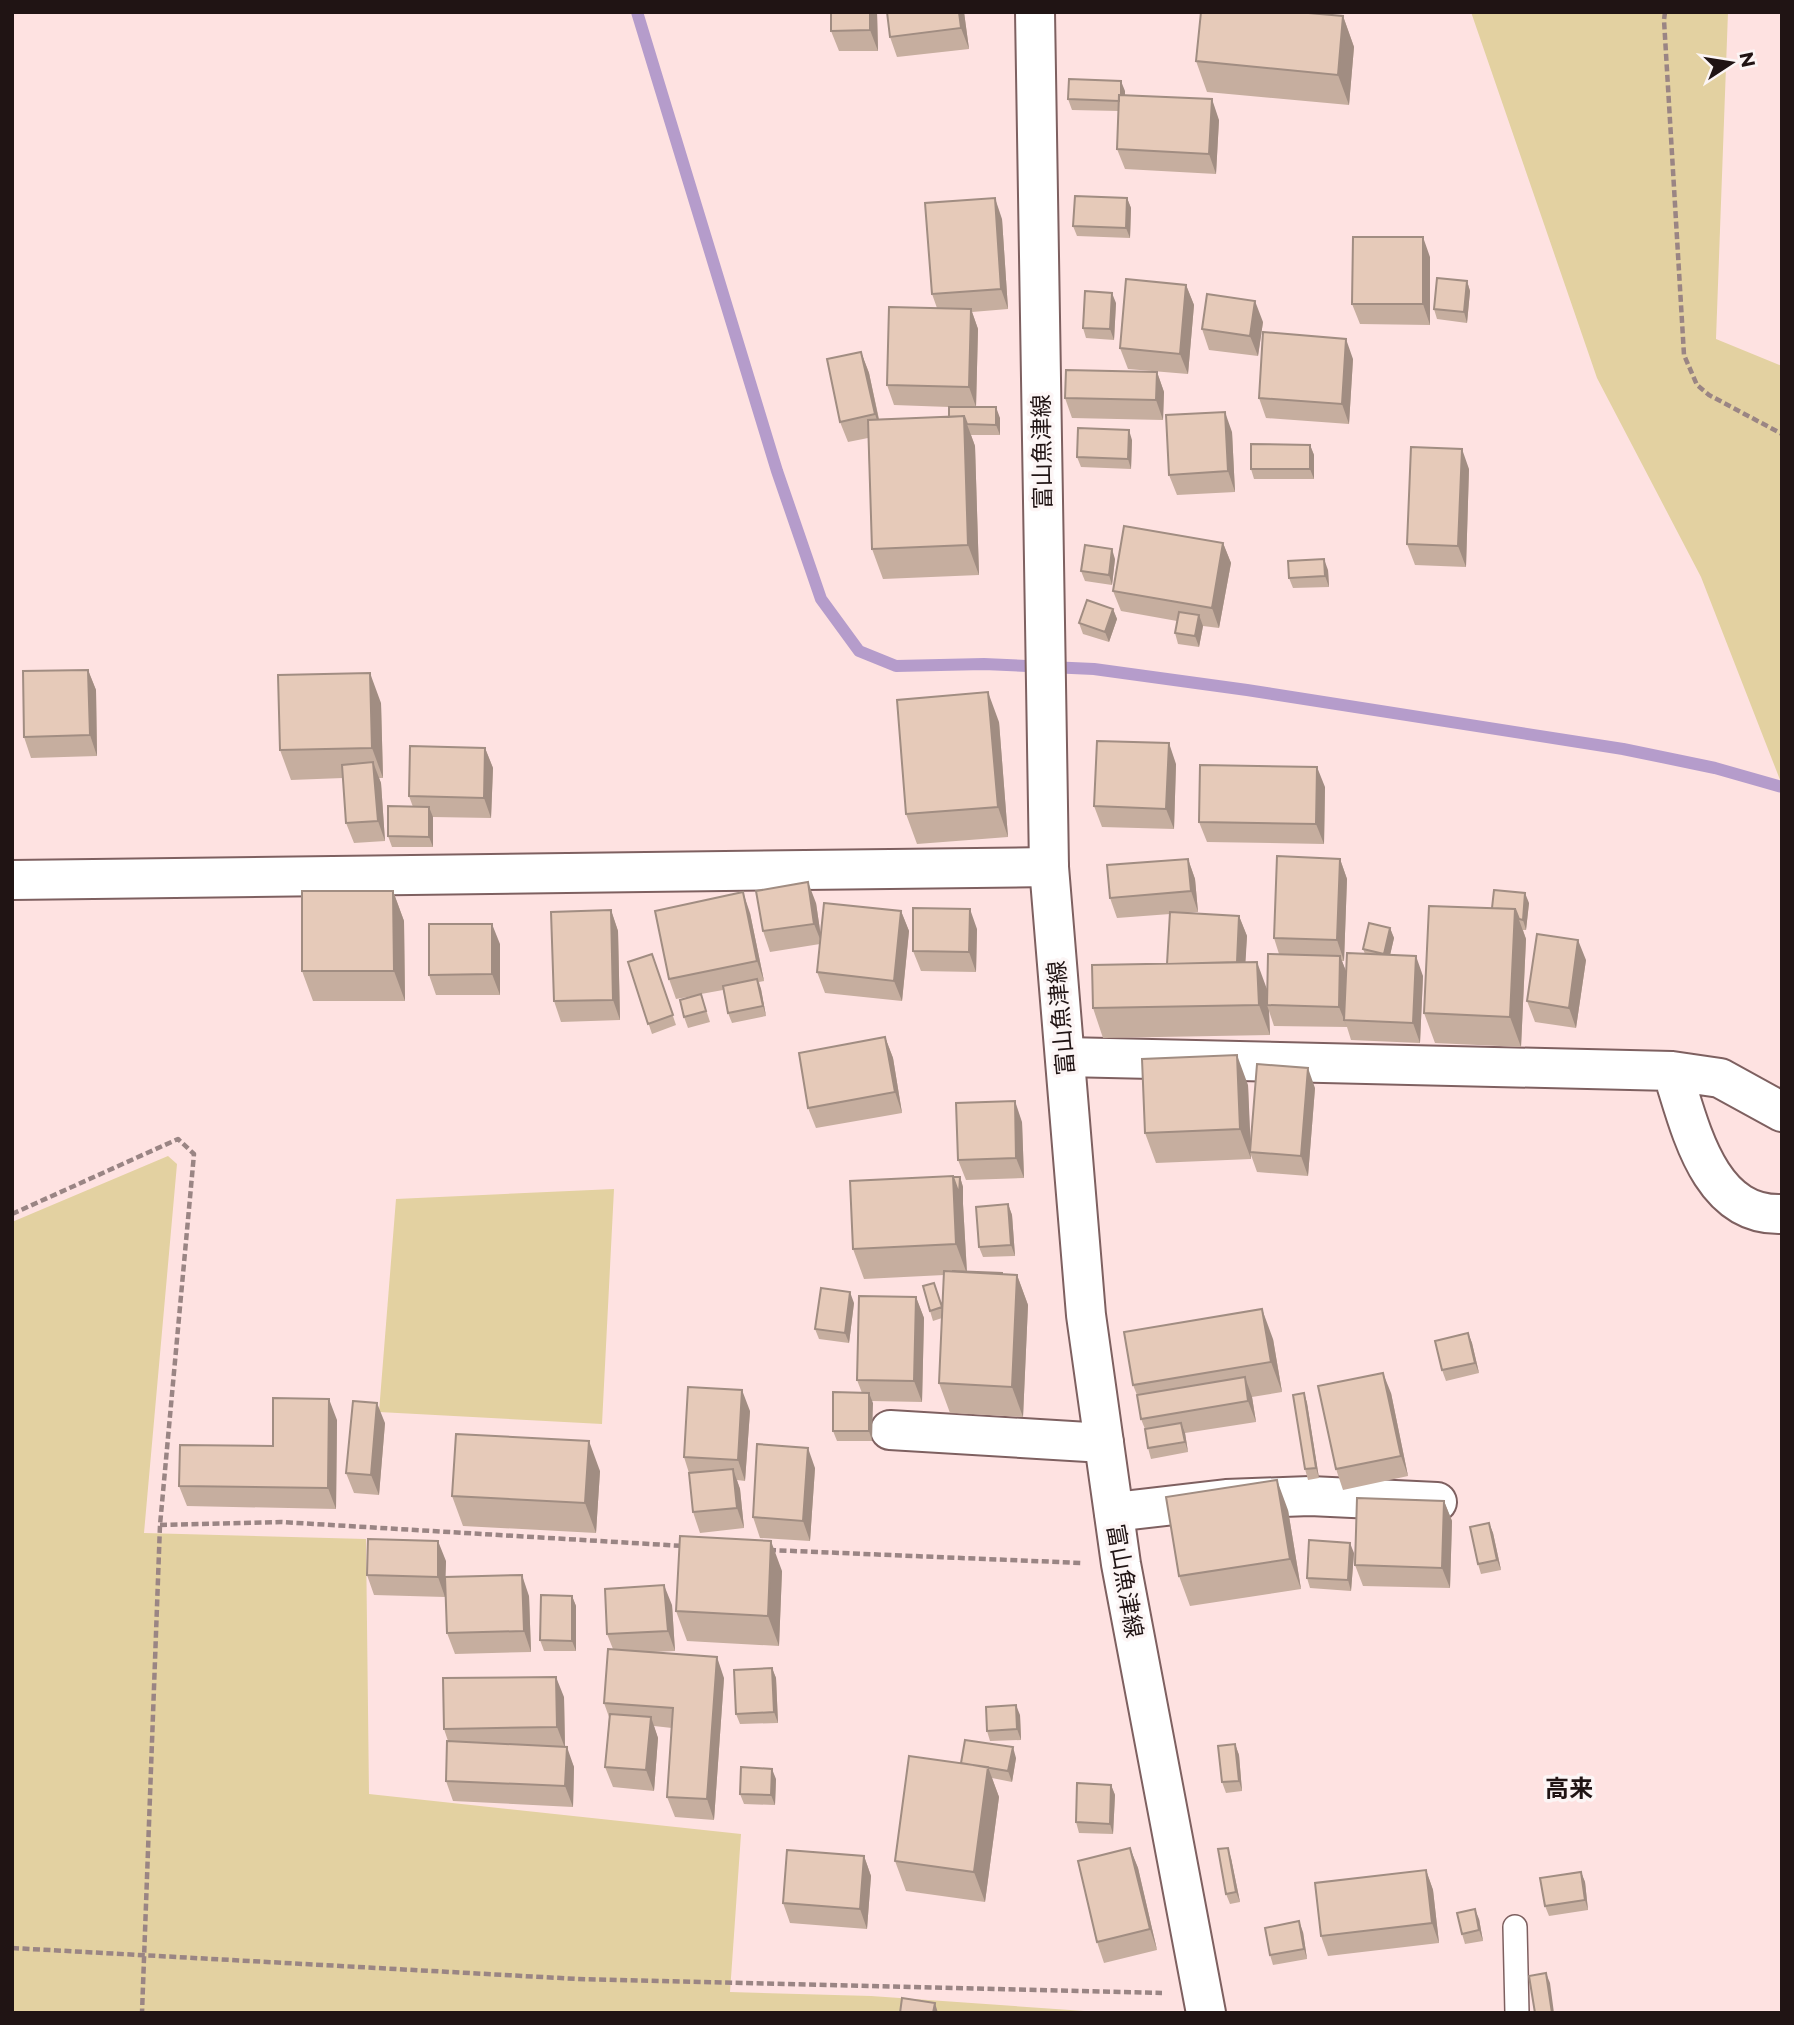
<svg xmlns="http://www.w3.org/2000/svg" width="1794" height="2025" font-family="Montserrat,'Noto Sans JP',sans-serif">
<rect width="100%" height="100%" fill="#fee2e1"/>
<!-- green -->
<path fill="#e3d1a1" d="M1471 12H1728L1716 339 1782 366V785L1701 577 1597 378Z
M168 1156 177 1164 144 1533 366 1539 369 1794 741 1834 730 1992 871 1996 1113 2013H12V1222Z
M614 1189 602 1424 379 1412 396 1199Z"/>
<g fill="none" stroke-linecap="round" stroke-linejoin="round">
<!-- stream -->
<path stroke="#b59ccb" stroke-width="12" d="M637 12 777 471 821 599 859 651 896 666 984 664 1094 669 1247 690 1623 749 1715 768 1782 787"/>
<!-- service casing -->
<g stroke="#7e6060" stroke-width="26">
<path id="service" d="M1515 1927 1517 2013"/>
</g>
<!-- minor casing -->
<g stroke="#7e6060" stroke-width="42">
<path id="minor" d="M1065 1057 1672 1071 1720 1078 1782 1112
M1672 1071C1690 1126 1708 1217 1782 1214
M890 1430 1104 1443
M1114 1512 1226 1499 1310 1496 1437 1502"/>
</g>
<!-- tertiary casing -->
<g stroke="#7e6060" stroke-width="42">
<path id="tertiary" d="M12 880 1049 867"/>
</g>
<!-- primary casing -->
<g stroke="#7e6060" stroke-width="42">
<path id="primary" d="M1035 12 1049 867 1086 1315 1121 1564 1206 2013"/>
</g>
<!-- path -->
<path stroke="#9a8584" stroke-width="4.5" stroke-dasharray="7 3.5" stroke-linecap="butt" d="M1665 12 1664 20 1684 355 1697 385 1709 395 1782 434
M12 1214 178 1139 194 1154 160 1525 142 2013
M160 1525 281 1522 683 1546
M769 1550 1082 1563
M12 1948 578 1979 1162 1993"/>
<!-- service -->
<use href="#service" stroke="#fff" stroke-width="23"/>
<!-- minor -->
<use href="#minor" stroke="#fff" stroke-width="38"/>
<!-- tertiary -->
<use href="#tertiary" stroke="#fff" stroke-width="38"/>
<!-- primary -->
<use href="#primary" stroke="#fff" stroke-width="38"/>
</g>
<!-- wall -->
<path fill="#c6ae9f" d="M831 12H877L878 51H839L831 31Z
M964 12 969 49 897 57 890 37Z
M1343 16 1354 47 1349 105 1207 92 1196 61Z
M1125 91V95L1219 120 1216 174 1125 169 1117 149 1119 111 1072 110 1068 99Z
M1127 198 1131 208 1130 238 1077 236 1073 226Z
M1002 219 1008 309 972 312 978 329 976 407 1000 418V435H971L975 446 979 575 883 579 872 549 868 438 848 442 840 422 861 352 869 373 879 419 949 417V407L894 405 887 385 937 308 932 294Z
M1430 257V325L1360 324 1352 304Z
M1467 281 1470 291 1467 323 1437 319 1434 309Z
M1186 285 1194 305 1188 374 1128 369 1120 348Z
M1116 303 1114 340 1086 338 1083 328Z
M1263 322 1258 356 1209 350 1202 329Z
M1353 359 1349 424 1266 418 1259 398Z
M1157 372 1164 392 1163 420 1072 418 1065 398Z
M1232 432 1235 492 1177 495 1169 475Z
M1132 440 1131 469 1081 467 1077 457Z
M1310 445 1314 455V479H1254L1251 469Z
M1469 469 1466 567 1415 565 1407 544Z
M1223 543 1231 563 1219 628 1203 626 1199 647 1178 644 1175 633 1177 621 1121 611 1113 591Z
M1115 559 1112 585 1085 581 1081 571Z
M1328 570 1329 587 1293 588 1289 578Z
M1113 609 1117 619 1109 642 1083 634 1079 623Z
M88 670 96 690 97 756 31 758 24 737Z
M381 703 383 778H379L381 783 385 841 354 843 346 823 343 778 291 780 280 750Z
M999 722 1008 837 917 844 906 814Z
M485 748 493 768 491 818 433 817V847H392L388 836 413 807 409 796Z
M1176 764 1174 829 1102 827 1094 806Z
M1325 787 1324 844 1207 842 1199 822Z
M1188 859 1195 879 1198 912 1183 913 1239 916 1247 936 1245 962 1267 989 1279 954 1274 938 1340 859 1347 879 1344 961H1342L1346 972 1365 954 1363 949 1390 928 1394 938 1390 955 1423 976 1420 1043 1351 1040 1347 1027 1274 1026 1269 1011 1270 1035 1103 1038 1093 1008 1167 964 1170 914 1117 918 1110 898Z
M393 891 404 921 405 1001H313L302 971Z
M816 903 821 937 901 911 909 931 902 1001 825 993 817 972 820 944 770 952 763 931Z
M1529 903 1526 930H1523L1526 939 1521 1047 1435 1043 1424 1013 1492 908Z
M611 910 618 931 620 1020 561 1022 554 1001Z
M750 913 764 981 759 982 761 989 766 1016 732 1023 728 1013 723 990 701 994 710 1022 688 1028 684 1017 693 996 676 999 669 979Z
M977 929 976 972 921 971 913 951Z
M500 944V995H436L429 975Z
M652 954 676 1025 652 1034 628 962Z
M1586 960 1576 1028 1535 1022 1527 1001Z
M885 1037 893 1058 902 1113 816 1128 808 1108Z
M1248 1085 1250 1144 1315 1088 1308 1176 1257 1172 1251 1155V1159L1156 1163 1145 1133Z
M1022 1122 1024 1178 966 1180 958 1160Z
M953 1177H960L963 1187V1204L967 1272 1017 1275 1028 1305 1023 1417 950 1413 939 1383 942 1318 933 1321 930 1311 938 1293 942 1307 944 1275 864 1279 853 1249Z
M1008 1204 1012 1215 1015 1256 983 1257 979 1247Z
M916 1297 924 1318 922 1402 872 1401V1441H837L833 1431 862 1393 857 1380Z
M854 1303 849 1343 819 1339 815 1329Z
M1468 1333 1472 1343 1479 1373 1446 1381 1442 1370Z
M1273 1339 1282 1392 1252 1397 1256 1422 1185 1433 1188 1452 1151 1459 1148 1448 1145 1429 1141 1419 1137 1395 1133 1385Z
M1304 1393 1307 1403 1319 1478 1308 1480 1305 1469Z
M1391 1393 1408 1476 1343 1490 1336 1469Z
M750 1411 745 1481 737 1480 740 1489 744 1528 700 1533 693 1512 689 1473 684 1457Z
M337 1420 336 1509 187 1506 179 1486Z
M385 1423 379 1495 354 1493 346 1473Z
M815 1468 810 1541 760 1538 753 1517Z
M600 1471 596 1533 463 1526 452 1496Z
M1444 1501 1452 1521 1450 1588 1363 1586 1355 1565Z
M1288 1510 1301 1589 1190 1606 1179 1576Z
M1489 1523 1493 1533 1501 1570 1481 1574 1478 1564Z
M1354 1553 1351 1591 1310 1588 1307 1578Z
M446 1561 445 1577 529 1596 531 1652 455 1654 447 1633 445 1582V1597L374 1595 367 1575Z
M782 1571 779 1646 687 1641 676 1611Z
M572 1596 576 1606V1651H544L540 1640Z
M672 1605 675 1651 652 1652 724 1678 714 1820 675 1817 667 1797 672 1728 654 1726 658 1738 654 1791 613 1787 605 1767 609 1717 604 1703 613 1649 607 1634Z
M772 1668 776 1678 778 1723 740 1724 736 1714Z
M564 1697 565 1747 574 1767 573 1807 453 1801 446 1781 448 1741 444 1729Z
M1020 1715 1021 1740 990 1741 987 1731Z
M1235 1744 1239 1755 1242 1791 1226 1793 1222 1782Z
M1016 1758 1012 1782 992 1778 999 1797 985 1902 906 1891 895 1861 961 1763Z
M776 1779 775 1805 744 1804 740 1794Z
M1111 1785 1115 1795 1113 1834 1079 1833 1076 1822Z
M1130 1848 1138 1868 1157 1950 1104 1963 1097 1942Z
M864 1856 871 1876 867 1929 790 1923 783 1903Z
M1231 1858 1240 1902 1230 1904 1226 1894Z
M1426 1870 1433 1890 1439 1943 1328 1956 1321 1936Z
M1581 1872 1585 1882 1588 1910 1549 1916 1545 1906Z
M1479 1919 1483 1941 1465 1944 1462 1934Z
M1303 1932 1307 1959 1273 1965 1270 1955Z"/>
<!-- shaded-wall -->
<path fill="#a18d82" d="M870 12H877L878 51 870 30Z
M959 12H964L969 49 961 28Z
M1343 16 1354 47 1349 105 1338 75Z
M1121 81 1125 91V111L1121 101Z
M1212 99 1219 120 1216 174 1209 154Z
M995 198 1002 219 1008 309 1001 289Z
M1127 198 1131 208 1130 238 1126 228Z
M1423 237 1430 257V325L1423 304Z
M1467 281 1470 291 1467 323 1464 312Z
M1186 285 1194 305 1188 374 1180 354Z
M1112 293 1116 303 1114 340 1110 329Z
M1255 301 1263 322 1258 356 1250 336Z
M971 309 978 329 976 407 969 387Z
M1346 339 1353 359 1349 424 1342 404Z
M861 352 869 373 882 435 875 414Z
M1157 372 1164 392 1163 420 1156 400Z
M996 407 1000 418V435L996 425Z
M1225 412 1232 432 1235 492 1228 471Z
M964 416 975 446 979 575 968 545Z
M1129 430 1132 440 1131 469 1128 459Z
M1310 445 1314 455V479L1310 469Z
M1462 449 1469 469 1466 567 1458 546Z
M1223 543 1231 563 1219 628 1212 608Z
M1112 549 1115 559 1112 585 1109 575Z
M1324 559 1328 570 1329 587 1325 576Z
M1113 609 1117 619 1109 642 1105 632Z
M1199 615 1203 626 1199 647 1195 636Z
M88 670 96 690 97 756 90 735Z
M370 673 381 703 383 778 372 748Z
M988 692 999 722 1008 837 998 807Z
M1169 743 1176 764 1174 829 1166 809Z
M485 748 493 768 491 818 484 798Z
M373 762 381 783 385 841 378 821Z
M1317 767 1325 787 1324 844 1316 824Z
M429 807 433 817V847L429 837Z
M1188 859 1195 879 1198 912 1191 891Z
M1340 859 1347 879 1344 961 1337 940Z
M808 882 816 903 822 944 814 924Z
M393 891 404 921 405 1001 394 971Z
M743 892 750 913 764 981 757 961Z
M1525 893 1529 903 1526 930 1523 920Z
M970 909 977 929 976 972 969 952Z
M1515 909 1526 939 1521 1047 1510 1017Z
M611 910 618 931 620 1020 613 1000Z
M901 911 909 931 902 1001 894 981Z
M1239 916 1247 936 1244 988 1237 967Z
M492 924 500 944V995L492 974Z
M1390 928 1394 938 1388 964 1384 954Z
M1578 940 1586 960 1576 1028 1569 1008Z
M1340 956 1348 976 1344 1020 1347 1027 1339 1007Z
M1416 956 1423 976 1420 1043 1413 1023Z
M1257 962 1268 992 1267 1005 1269 1011 1270 1035 1259 1005Z
M757 979 761 989 766 1016 763 1006Z
M885 1037 893 1058 902 1113 895 1092Z
M1237 1055 1248 1085 1251 1152H1250L1251 1159 1240 1129Z
M1308 1068 1315 1088 1308 1176 1301 1156Z
M1015 1101 1022 1122 1024 1178 1016 1158Z
M953 1176 959 1194 960 1177 963 1187V1204L967 1274 956 1244Z
M1008 1204 1012 1215 1015 1256 1011 1245Z
M1017 1275 1028 1305 1023 1417 1012 1387Z
M850 1292 854 1303 849 1343 845 1333Z
M916 1297 924 1318 922 1402 914 1381Z
M1262 1309 1273 1339 1282 1392 1271 1362Z
M1468 1333 1472 1343 1479 1373 1475 1363Z
M1383 1373 1391 1393 1408 1476 1401 1456Z
M1245 1377 1252 1397 1256 1422 1248 1401Z
M742 1390 750 1411 745 1481 738 1460Z
M869 1393 873 1403 872 1441 869 1431Z
M1304 1393 1307 1403 1319 1478 1316 1468Z
M329 1399 337 1420 336 1509 328 1488Z
M377 1403 385 1423 379 1495 371 1475Z
M1181 1423 1185 1433 1188 1452 1185 1442Z
M589 1441 600 1471 596 1533 585 1503Z
M808 1448 815 1468 810 1541 803 1521Z
M733 1469 740 1489 744 1528 737 1508Z
M1277 1480 1288 1510 1301 1589 1290 1559Z
M1444 1501 1452 1521 1450 1588 1442 1568Z
M1489 1523 1493 1533 1501 1570 1497 1560Z
M438 1541 446 1561 445 1597 438 1577Z
M771 1541 782 1571 779 1646 768 1616Z
M1350 1543 1354 1553 1351 1591 1348 1580Z
M522 1575 529 1596 531 1652 524 1631Z
M664 1585 672 1605 675 1651 668 1631Z
M572 1596 576 1606V1651L572 1641Z
M717 1657 724 1678 714 1820 707 1799Z
M772 1668 776 1678 778 1723 774 1712Z
M556 1677 564 1697 565 1748 557 1727Z
M1016 1705 1020 1715 1021 1740 1017 1729Z
M651 1717 658 1738 654 1791 646 1770Z
M1235 1744 1239 1755 1242 1791 1239 1781Z
M567 1747 574 1767 573 1807 565 1786Z
M1013 1747 1016 1758 1012 1782 1008 1771Z
M988 1767 999 1797 985 1902 974 1872Z
M772 1769 776 1779 775 1805 771 1795Z
M1111 1785 1115 1795 1113 1834 1110 1824Z
M1130 1848 1138 1868 1157 1950 1150 1929Z
M1228 1848 1231 1858 1240 1902 1236 1892Z
M864 1856 871 1876 867 1929 860 1909Z
M1426 1870 1433 1890 1439 1943 1432 1923Z
M1581 1872 1585 1882 1588 1910 1585 1900Z
M1475 1909 1479 1919 1483 1941 1479 1930Z
M1299 1921 1303 1932 1307 1959 1304 1949Z
M1546 1973 1550 1983 1554 2013H1552Z
M935 2003 938 2013H933Z"/>
<!-- building -->
<path fill="#e6cab9" stroke="#a18d82" stroke-width="2" d="M831 12H870V30L831 31Z
M887 12H959L961 28 890 37Z
M1201 12H1297L1343 16 1338 75 1196 61Z
M1069 79 1121 81V95H1119V101L1068 99Z
M1119 95 1212 99 1209 154 1117 149Z
M1075 196 1127 198 1126 228 1073 226Z
M995 198 1001 289 932 294 925 203Z
M1353 237H1423V304H1352Z
M1437 278 1467 281 1464 312 1434 309Z
M1126 279 1186 285 1180 354 1120 348Z
M1085 291 1112 293 1110 329 1083 328Z
M1207 294 1255 301 1250 336 1202 329Z
M889 307 971 309 969 387 887 385Z
M1263 332 1346 339 1342 404 1259 398Z
M861 352 875 414 840 422 827 359Z
M1066 370 1157 372 1156 400 1065 398Z
M949 407H996V425L967 424 964 416 949 417Z
M1225 412 1228 471 1169 475 1166 415Z
M964 416 968 545 872 549 868 420Z
M1078 428 1129 430 1128 459 1077 457Z
M1251 444 1310 445V469H1251Z
M1411 447 1462 449 1458 546 1407 544Z
M1124 526 1223 543 1212 608 1113 591Z
M1085 545 1112 549 1109 575 1081 571Z
M1324 559 1325 576 1289 578 1288 561Z
M1087 600 1113 609 1105 632 1079 623Z
M1179 612 1199 615 1195 636 1175 633Z
M88 670 90 735 24 737 23 671Z
M370 673 372 748 280 750 278 675Z
M988 692 998 807 906 814 897 700Z
M1097 741 1169 743 1166 809 1094 806Z
M410 746 485 748 484 798 409 796Z
M373 762 378 821 346 823 342 765Z
M1200 765 1317 767 1316 824 1199 822Z
M388 806 429 807V837L388 836Z
M1277 856 1340 859 1337 940 1274 938Z
M1188 859 1191 891 1110 898 1107 865Z
M808 882 814 924 763 931 756 891Z
M1494 890 1525 893 1523 920 1519 919 1515 909 1492 908Z
M302 891H393L394 971H302Z
M743 892 757 961 669 979 655 911Z
M824 903 901 911 894 981 817 972Z
M1429 906 1515 909 1510 1017 1424 1013Z
M913 908 970 909 969 952 913 951Z
M611 910 613 1000 554 1001 551 912Z
M1170 912 1239 916 1237 962 1167 964Z
M1369 923 1390 928 1384 954 1363 949Z
M429 924H492V974L429 975Z
M1537 934 1578 940 1569 1008 1527 1001Z
M1347 953 1416 956 1413 1023 1344 1020Z
M652 954 673 1015 648 1024 628 962Z
M1268 954 1340 956 1339 1007 1267 1005Z
M1257 962 1259 1005 1093 1008 1092 965Z
M757 979 763 1006 728 1013 723 986Z
M701 994 706 1011 684 1017 680 1000Z
M885 1037 895 1092 808 1108 799 1053Z
M1237 1055 1240 1129 1145 1133 1142 1059Z
M1257 1064 1308 1068 1301 1156 1250 1152Z
M1015 1101 1016 1158 958 1160 956 1103Z
M953 1176 956 1244 853 1249 850 1181Z
M953 1177H960L959 1194Z
M1008 1204 1011 1245 979 1247 976 1207Z
M944 1271 1017 1275 1012 1387 939 1383Z
M952 1271 1002 1273V1274Z
M934 1283 942 1307 930 1311 923 1286Z
M821 1288 850 1292 845 1333 815 1329Z
M859 1296 916 1297 914 1381 857 1380Z
M1262 1309 1271 1362 1133 1385 1124 1332Z
M1468 1333 1475 1363 1442 1370 1435 1341Z
M1383 1373 1401 1456 1336 1469 1318 1386Z
M1245 1377 1248 1401 1141 1419 1137 1395Z
M688 1387 742 1390 738 1460 684 1457Z
M833 1392 869 1393V1431H833Z
M1304 1393 1316 1468 1305 1469 1293 1395Z
M273 1398 329 1399 328 1488 179 1486 180 1445 273 1446Z
M353 1401 377 1403 371 1475 346 1473Z
M1181 1423 1185 1442 1148 1448 1145 1429Z
M456 1434 589 1441 585 1503 452 1496Z
M757 1444 808 1448 803 1521 753 1517Z
M733 1469 737 1508 693 1512 689 1473Z
M1277 1480 1290 1559 1179 1576 1166 1497Z
M1357 1498 1444 1501 1442 1568 1355 1565Z
M1489 1523 1497 1560 1478 1564 1470 1527Z
M680 1536 771 1541 768 1616 676 1611Z
M368 1539 438 1541V1577L367 1575Z
M1309 1540 1350 1543 1348 1580 1307 1578Z
M522 1575 524 1631 447 1633 445 1577Z
M664 1585 668 1631 607 1634 605 1589Z
M541 1595 572 1596V1641L540 1640Z
M608 1649 717 1657 707 1799 667 1797 673 1708 604 1703Z
M772 1668 774 1712 736 1714 734 1670Z
M556 1677 557 1727 444 1729 443 1678Z
M1016 1705 1017 1729 987 1731 986 1707Z
M610 1714 651 1717 646 1770 605 1767Z
M965 1740 1013 1747 1008 1771 961 1763Z
M447 1741 567 1747 565 1786 446 1781Z
M1235 1744 1239 1781 1222 1782 1218 1746Z
M909 1756 988 1767 974 1872 895 1861Z
M741 1767 772 1769 771 1795 740 1794Z
M1077 1783 1111 1785 1110 1824 1076 1822Z
M1130 1848 1150 1929 1097 1942 1078 1861Z
M1228 1848 1236 1892 1226 1894 1218 1849Z
M787 1850 864 1856 860 1909 783 1903Z
M1426 1870 1432 1923 1321 1936 1315 1883Z
M1581 1872 1585 1900 1545 1906 1540 1878Z
M1475 1909 1479 1930 1462 1934 1457 1913Z
M1299 1921 1304 1949 1270 1955 1265 1928Z
M1546 1973 1552 2013H1535L1529 1976Z
M902 1998 935 2003 933 2013H900Z"/>
<g text-anchor="middle" stroke-width="7" stroke-linejoin="round" paint-order="stroke">
<!-- street labels -->
<g font-size="23" fill="#201414" stroke="#fcf5f5">
<text transform="translate(1042 452) rotate(-91)" y="8">富山魚津線</text>
<text transform="translate(1061 1018) rotate(-95)" y="8">富山魚津線</text>
<text transform="translate(1125 1581) rotate(80)" y="8">富山魚津線</text>
</g>
<!-- neighbourhood labels -->
<g font-size="24" font-weight="bold" fill="#201414" stroke="#fcf5f5">
<text x="1569" y="1797">高来</text>
</g>
</g>
<!-- border -->
<rect width="1794" height="2025" fill="none" stroke="#201414" stroke-width="28"/>
<!-- north arrow -->
<g transform="translate(1731 63) rotate(78)" stroke="#fcf5f5" stroke-width="5" paint-order="stroke">
<path d="M0-5L12 26L0 18L-12 26Z" fill="#201414"/>
<text y="-10" font-size="19" font-weight="bold" text-anchor="middle" fill="#201414">N</text>
</g>
</svg>
